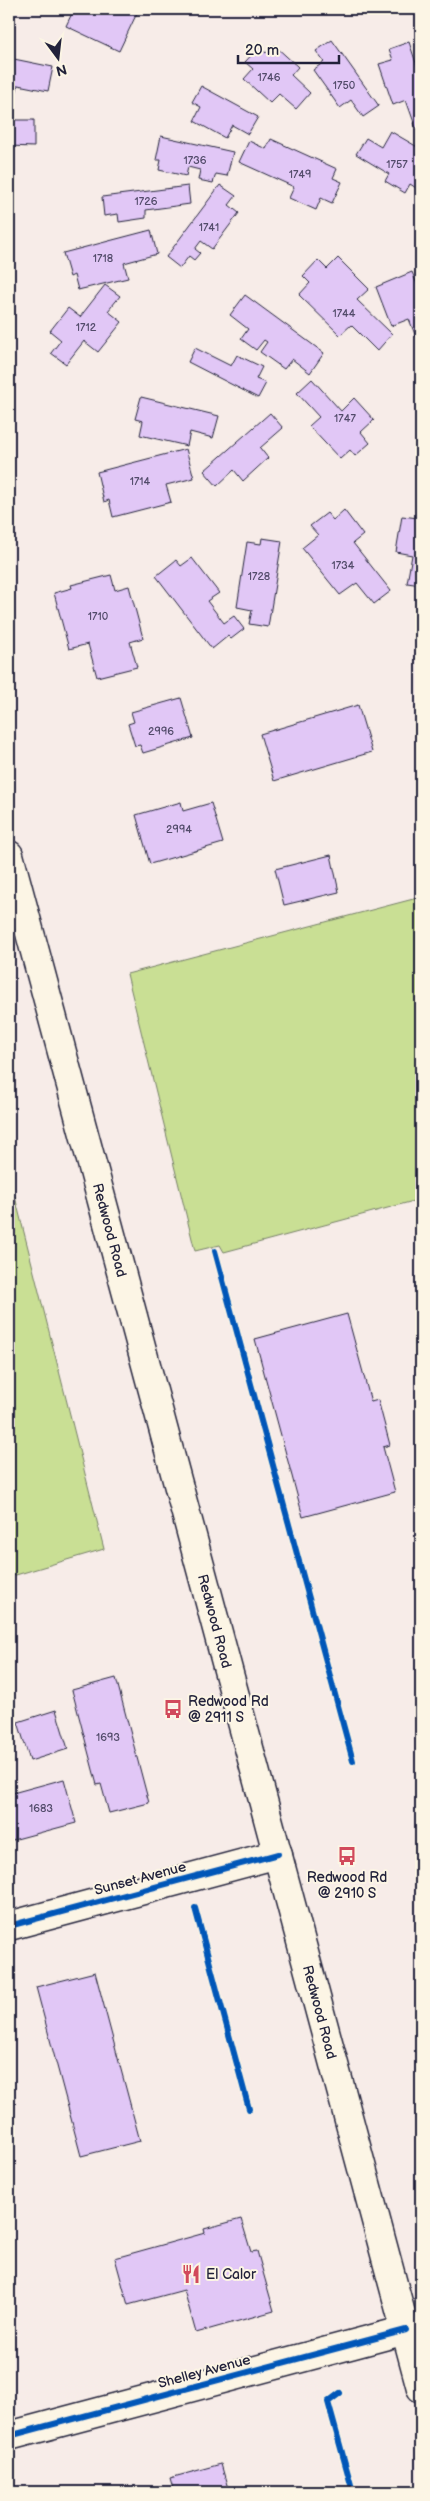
<svg xmlns="http://www.w3.org/2000/svg" width="430" height="2501" font-family="'Balsamiq Sans',sans-serif">
<rect width="100%" height="100%" fill="#f7ece8"/>
<filter id="ink" filterUnits="userSpaceOnUse"><feTurbulence type="fractalNoise" baseFrequency=".02" numOctaves="2"/><feDisplacementMap in="SourceGraphic" scale="10" xChannelSelector="R" yChannelSelector="G"/><feConvolveMatrix kernelMatrix="1 2 1 2 8 2 1 2 1" color-interpolation-filters="sRGB"/></filter>
<g filter="url(#ink)">
<!-- green -->
<path fill="#c9df94" stroke="#768068" d="M421 897V1199L224 1252 220 1245 195 1251 127 974Z
M9 1173 104 1549 9 1577Z"/>
<!-- building -->
<path fill="#e1c7f6" stroke="#22223b" d="M74 9H128L137 13 119 51 66 26Z
M332 40 379 106 363 117 351 100 340 108 313 70 324 62 316 51Z
M409 42 421 78V126L416 128 406 100 393 105 379 64 393 60 389 49Z
M274 45 298 67 291 75 310 93 296 109 279 94 270 103 244 79 253 69 245 62 259 47 266 53Z
M9 58 53 67 48 91 18 85 16 94 9 93Z
M201 86 258 117 248 134 232 125 225 138 194 121 201 107 192 102Z
M9 120H34V147L9 146Z
M390 131 421 149V191L410 184 405 193 385 181 389 174 356 154 366 138 381 147Z
M161 136 233 152 227 176 216 174 213 183 198 180 200 170 188 167 186 176 159 170 161 160H156Z
M271 139 337 169 333 178 342 182 332 203 321 198 316 210 289 198 294 187 239 162 249 141 266 149Z
M220 185 236 196 229 205 239 213 212 249 201 241 195 249 200 253 194 260 189 256 180 268 166 257Z
M188 186 190 204 146 210V218L119 222 118 214 104 216 102 197Z
M9 199 13 206 9 209Z
M151 230 157 254 124 263 128 278 78 290 74 275 70 277 63 253Z
M338 258 369 289 357 300 392 334 377 351 351 325 340 335 299 295 310 283 303 276 318 260 327 269Z
M412 272 421 294V334L416 337 409 319 391 326 376 287Z
M105 285 120 296 108 311 122 322 98 352 84 341 66 364 51 353 61 340 50 331 68 308 80 317Z
M245 295 324 353 310 373 292 359 284 369 260 352 267 342 264 340 256 350 241 339 248 329 230 315Z
M195 348 231 366 237 355 262 367 256 379 266 383 258 398 188 362Z
M312 379 341 411 354 398 374 420 361 432 370 443 355 456 350 450 340 459 309 426 319 417 297 393Z
M141 397 219 416 213 438 190 432 187 446 140 435 143 421 135 419Z
M270 413 283 428 260 448 268 458 243 481 234 470 217 486 204 471Z
M186 449 194 478 166 485 171 502 113 517 109 500 104 502 97 472Z
M421 497V585L407 583 412 555 396 552 402 516 418 518Z
M344 510 363 535 353 543 391 591 374 604 357 583 340 595 302 548 318 535 310 526 327 513 333 520Z
M262 538 282 541 268 627 249 624 252 610 237 607 247 542 261 544Z
M192 558 219 593 207 601 224 623 234 616 244 629 231 639 228 636 212 649 156 576 176 560 181 566Z
M111 575 115 590 129 586 143 638 130 642 137 667 97 677 88 644 69 649 54 593 72 588 71 585Z
M181 698 193 738 143 753 140 745 135 746 128 724 134 722 131 712Z
M358 705 372 752 274 781 260 734Z
M181 802 183 811 211 803 223 843 150 864 136 815Z
M331 855 339 892 284 905 275 869Z
M347 1314 371 1402 378 1400 390 1445 383 1447 395 1492 303 1517 255 1339Z
M116 1678 149 1803 109 1813 101 1784 97 1785 72 1690Z
M56 1710 68 1749 30 1761 18 1722Z
M64 1779 76 1823 9 1841V1794Z
M95 1972 140 2141 81 2156 36 1987Z
M241 2219 251 2252 257 2251 274 2311 196 2333 184 2290 128 2305 115 2258 205 2233 204 2229Z
M221 2464 229 2492H174L170 2478Z"/>
<g fill="none" stroke-linecap="round" stroke-linejoin="round">
<!-- minor casing -->
<g stroke="#22223b" stroke-width="31">
<path id="minor" d="M9 1926 278 1854
M9 2436 406 2330"/>
</g>
<!-- major casing -->
<g stroke="#22223b" stroke-width="31">
<path id="major" d="M9 855 421 2388"/>
</g>
<!-- minor -->
<use href="#minor" stroke="#fcf5e5" stroke-width="28"/>
<!-- major -->
<use href="#major" stroke="#fcf5e5" stroke-width="28"/>
<!-- cycleway casing -->
<g stroke="#fcf5e5" stroke-width="9">
<path id="cycleway" d="M215 1251 353 1761
M195 1908 249 2109
M9 1926 278 1854
M340 2393 328 2402 353 2492
M9 2436 406 2330"/>
</g>
<!-- cycleway -->
<use href="#cycleway" stroke="#0057b8" stroke-width="6"/>
</g>
</g>
<!-- icons -->
<defs>
<g id="bus-bare" transform="scale(1.5)"><path d="M-5-6H5V4H4V6H2V4H-2V6H-4V4H-5ZM-3.5-4V0h7V-4ZM-3.5 1.2v1.5H-2V1.2ZM2 1.2v1.5H3.5V1.2Z" fill="#d1495b" stroke="#fcf5e5" stroke-width="2.5" paint-order="stroke"/></g>
<g id="restaurant-bare" transform="scale(1.5)"><path d="M-5-6h1v4h1v-4h1v4h1v-4h1v5L-1.5 .5V6h-2V.5L-5-1ZM5-6V6H3V1.5H1.5Q1.5-4 5-6Z" fill="#d1495b" stroke="#fcf5e5" stroke-width="2.5" paint-order="stroke"/></g>
</defs>
<g fill-rule="evenodd">
<use href="#bus-bare" x="173" y="1709"/>
<use href="#bus-bare" x="347" y="1856"/>
<use href="#restaurant-bare" x="191" y="2274"/>
</g>
<g text-anchor="middle" stroke-width="4" stroke-linejoin="round" paint-order="stroke">
<!-- number labels -->
<g font-size="11" fill="#524b6a">
<text x="269" y="81">1746</text>
<text x="344" y="89">1750</text>
<text x="195" y="164">1736</text>
<text x="397" y="168">1757</text>
<text x="300" y="178">1749</text>
<text x="146" y="205">1726</text>
<text x="209" y="231">1741</text>
<text x="103" y="262">1718</text>
<text x="344" y="317">1744</text>
<text x="86" y="331">1712</text>
<text x="345" y="422">1747</text>
<text x="140" y="485">1714</text>
<text x="343" y="569">1734</text>
<text x="259" y="580">1728</text>
<text x="98" y="620">1710</text>
<text x="161" y="735">2996</text>
<text x="179" y="833">2994</text>
<text x="108" y="1741">1693</text>
<text x="41" y="1812">1683</text>
</g>
<!-- street labels -->
<g font-size="14" fill="#22223b" stroke="#fcf5e5">
<text transform="translate(110 1230) rotate(75)" y="5">Redwood Road</text>
<text transform="translate(215 1621) rotate(75)" y="5">Redwood Road</text>
<text transform="translate(140 1878) rotate(-15)" y="5">Sunset Avenue</text>
<text transform="translate(320 2012) rotate(75)" y="5">Redwood Road</text>
<text transform="translate(204 2371) rotate(-15)" y="5">Shelley Avenue</text>
</g>
<!-- poi labels -->
<g font-size="14" fill="#22223b" stroke="#fcf5e5" text-anchor="start">
<text x="188" y="1706">Redwood Rd<tspan x="188" dy="16">@ 2911 S</tspan></text>
<text x="347" y="1882" text-anchor="middle">Redwood Rd<tspan x="347" dy="16">@ 2910 S</tspan></text>
<text x="206" y="2279">El Calor</text>
</g>
</g>
<!-- margin -->
<rect width="430" height="2501" fill="none" stroke="#fcf5e5" stroke-width="30"/>
<rect x="15" y="15" width="400" height="2471" fill="none" stroke="#22223b" stroke-width="2" filter="url(#ink)"/>
<!-- north arrow -->
<g transform="translate(58 58) rotate(165)" stroke="#fcf5e5" stroke-width="4" paint-order="stroke">
<path d="M0-4L9 19L0 12L-9 19Z" fill="#22223b"/>
<text y="-8" font-size="14" font-weight="bold" text-anchor="middle" fill="#22223b">N</text>
</g>
<!-- scale -->
<path d="M238 55v8h101v-8" fill="none" stroke="#22223b" stroke-width="2.5"/>
<text x="245" y="55" font-size="15" fill="#22223b" stroke="#fcf5e5" stroke-width="4" paint-order="stroke">20 m</text>
</svg>
